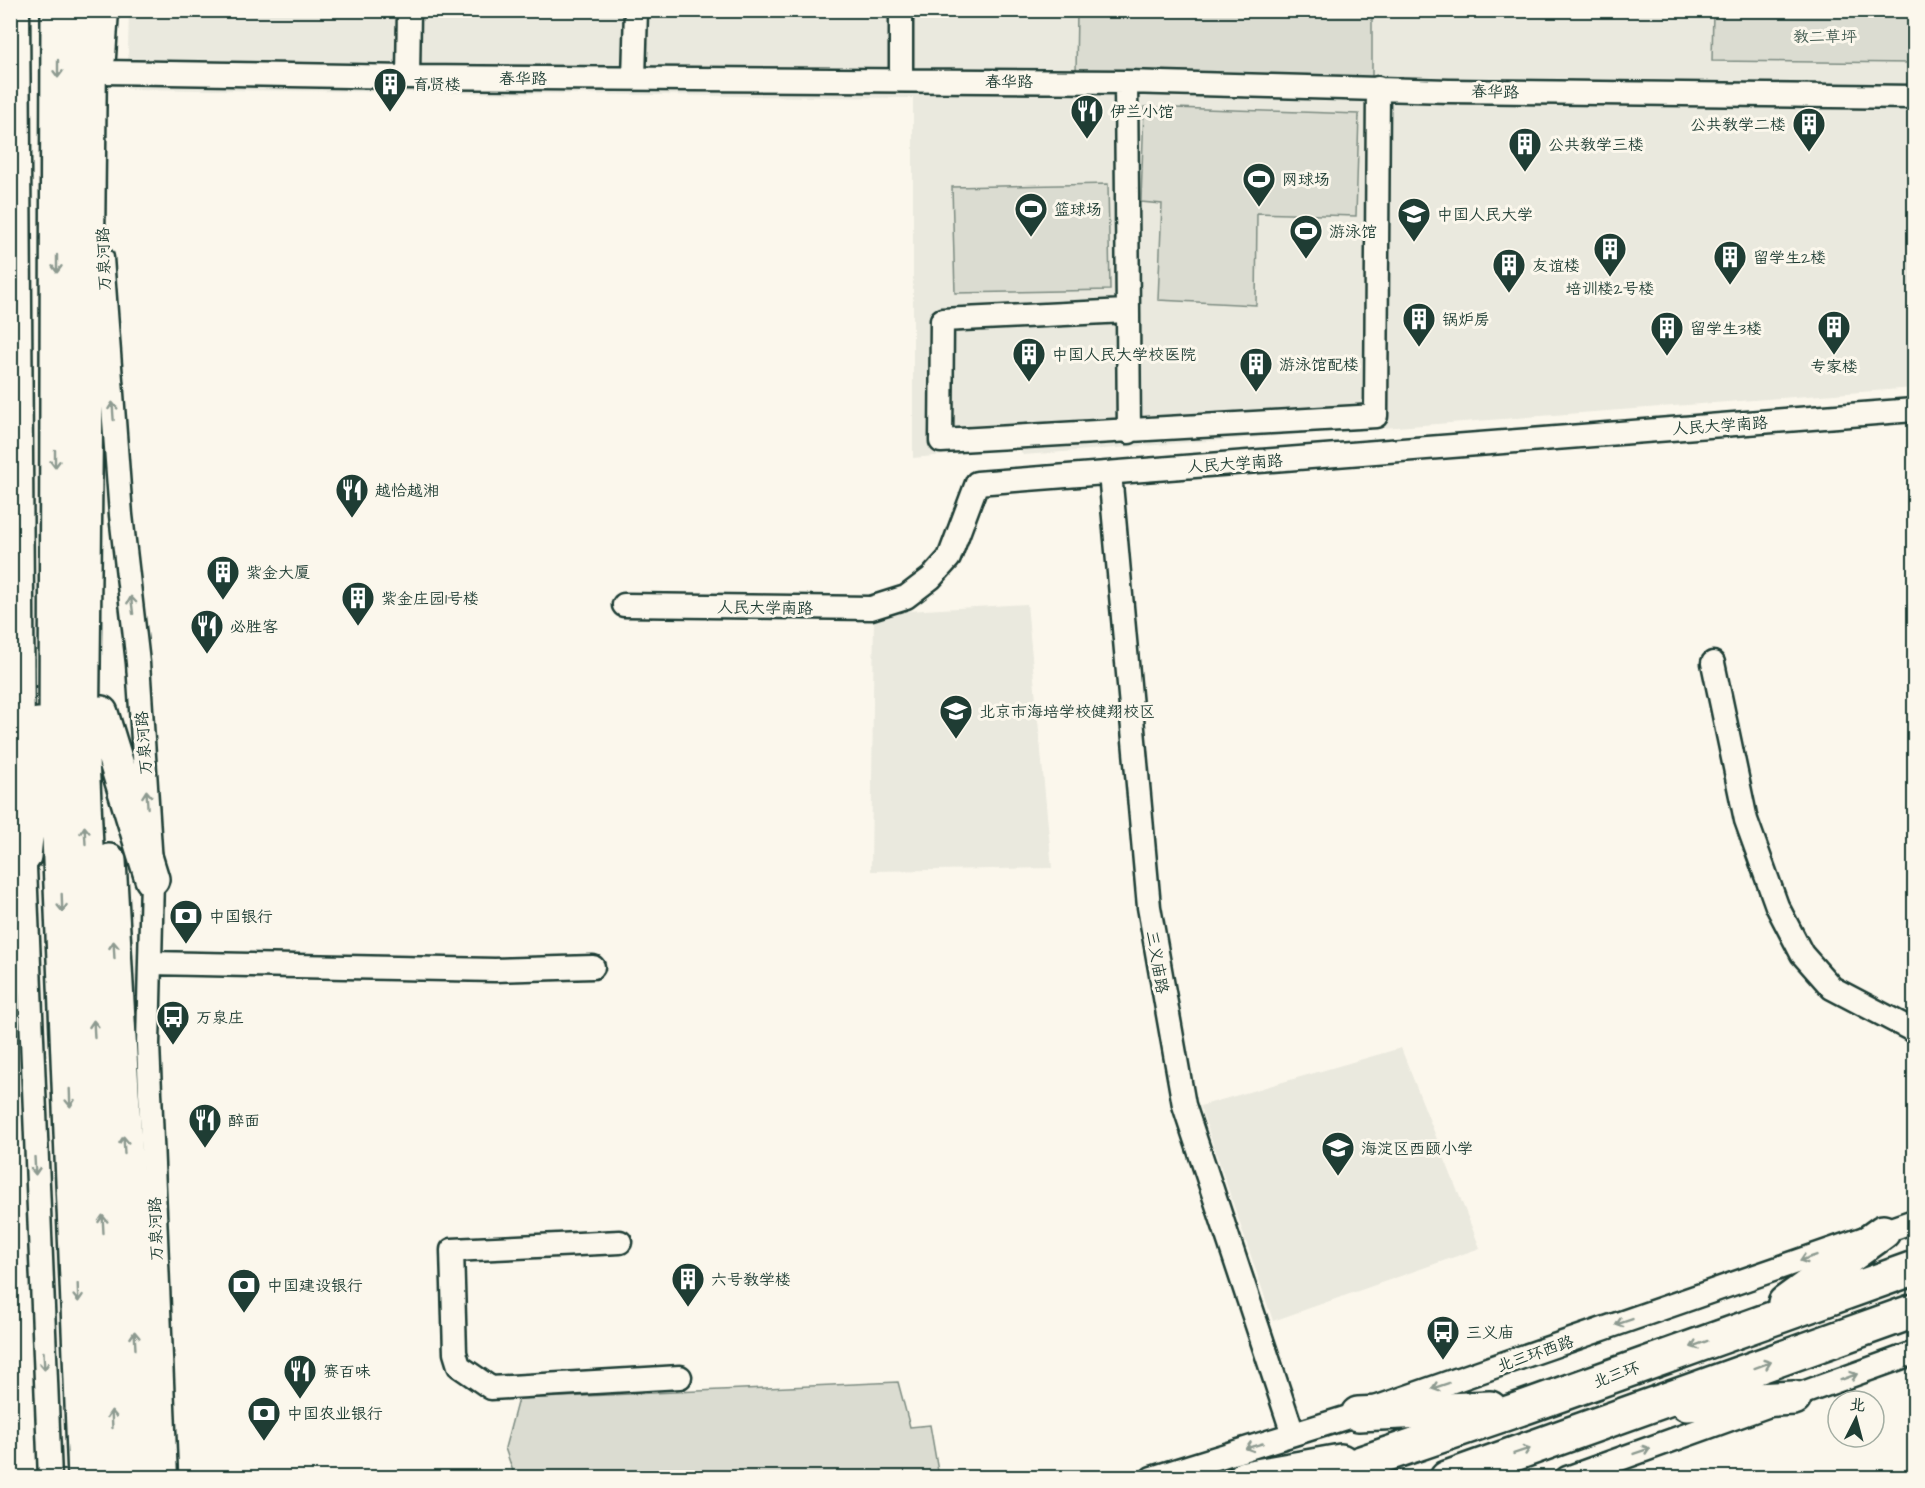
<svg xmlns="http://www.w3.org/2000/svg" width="1925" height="1488" font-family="'Architects Daughter','LXGW WenKai TC',sans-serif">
<rect width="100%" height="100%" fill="#fbf7ec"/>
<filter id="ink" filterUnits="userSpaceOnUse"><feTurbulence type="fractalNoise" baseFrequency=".0167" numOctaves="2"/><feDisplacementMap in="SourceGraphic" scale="12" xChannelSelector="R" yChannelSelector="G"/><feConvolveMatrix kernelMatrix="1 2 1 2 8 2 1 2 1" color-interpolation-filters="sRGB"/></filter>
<g filter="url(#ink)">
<!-- built -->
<path fill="#eae9de" d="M129 10 1914 11V388L1023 455 1019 448 913 458V98L127 89Z
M1027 604 1052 868 871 871 874 613Z
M1401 1048 1480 1248 1273 1321 1200 1106Z"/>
<!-- green -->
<path fill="#dbdcd1" stroke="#7d8c82" stroke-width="1.5" d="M1077 11H1372V77L1076 74Z
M1713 11H1914V63L1712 61Z
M1144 107 1359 114 1356 216 1257 213 1256 305 1158 300 1162 204 1141 202Z
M1108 184 1110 290 955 293 952 187Z
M898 1382 910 1427 930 1425 939 1477H515L505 1448 518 1399Z"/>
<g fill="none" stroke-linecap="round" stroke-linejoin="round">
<!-- minor casing -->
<g stroke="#1f3d34" stroke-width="27">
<path id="minor" d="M18 10 23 750
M901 10V80
M104 57 107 10
M103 72 408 77 1126 82 1449 91 1914 97
M408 77 409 10
M634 78 636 10
M1126 82 1129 432
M102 258 121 515 138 663 152 879 148 1044 166 1478
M1126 311 942 320 941 441 1376 416 1378 88
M1110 473 1149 907 1184 1105 1293 1434
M624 605 871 608 906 597 931 578 949 558 977 483 1914 410
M1713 663 1746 820 1777 906 1802 954 1832 988 1914 1031
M24 843 50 1478
M150 963 495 970 593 967
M620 1242 452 1250 455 1353 459 1366 491 1388 680 1377
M1152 1478 1358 1414 1914 1221
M1567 1478 1914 1353"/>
</g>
<!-- highway casing -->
<g stroke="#1f3d34" stroke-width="38">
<path id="highway" d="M58 10 56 762 85 1478
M90 10 82 759 115 1478
M101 713 152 879
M24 856 38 725
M109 861 144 1478
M1785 1303 1883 1232
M1687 1404 1794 1398
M1358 1414 1490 1408
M1245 1478 1341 1461
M1317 1478 1528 1406 1914 1268
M1447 1478 1914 1311"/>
</g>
<!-- minor -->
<use href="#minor" stroke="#fbf7ec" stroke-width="22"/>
<!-- highway -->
<use href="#highway" stroke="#fbf7ec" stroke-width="33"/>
</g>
<!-- one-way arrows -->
<defs><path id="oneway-shaft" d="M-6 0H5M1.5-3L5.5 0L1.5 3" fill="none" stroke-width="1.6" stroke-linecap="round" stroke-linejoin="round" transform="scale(1.5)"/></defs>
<g stroke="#8d9a90">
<use href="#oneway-shaft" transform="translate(58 69) rotate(90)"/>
<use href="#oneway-shaft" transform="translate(57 264) rotate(90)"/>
<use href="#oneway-shaft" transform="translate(113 411) rotate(-94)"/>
<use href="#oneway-shaft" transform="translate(55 459) rotate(90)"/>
<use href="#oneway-shaft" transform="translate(132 605) rotate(-97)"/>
<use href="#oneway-shaft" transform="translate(147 799) rotate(-94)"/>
<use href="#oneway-shaft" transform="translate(85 835) rotate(-93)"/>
<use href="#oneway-shaft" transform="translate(62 903) rotate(88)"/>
<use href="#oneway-shaft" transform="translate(114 950) rotate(-93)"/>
<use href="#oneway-shaft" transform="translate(94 1029) rotate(-93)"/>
<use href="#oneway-shaft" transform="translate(70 1098) rotate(88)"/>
<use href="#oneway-shaft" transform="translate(124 1145) rotate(-93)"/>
<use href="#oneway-shaft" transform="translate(35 1166) rotate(87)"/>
<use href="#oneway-shaft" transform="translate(103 1224) rotate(-93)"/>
<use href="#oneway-shaft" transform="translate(1808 1258) rotate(161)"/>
<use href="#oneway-shaft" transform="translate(78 1293) rotate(88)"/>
<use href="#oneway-shaft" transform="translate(1624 1322) rotate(161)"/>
<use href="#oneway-shaft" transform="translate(135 1340) rotate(-93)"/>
<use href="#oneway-shaft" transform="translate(1699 1344) rotate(160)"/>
<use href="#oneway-shaft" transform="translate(44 1361) rotate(87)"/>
<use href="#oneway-shaft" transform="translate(1763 1365) rotate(-20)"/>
<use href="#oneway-shaft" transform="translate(1849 1377) rotate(-20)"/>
<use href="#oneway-shaft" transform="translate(1440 1386) rotate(161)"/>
<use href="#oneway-shaft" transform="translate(112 1419) rotate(-93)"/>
<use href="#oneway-shaft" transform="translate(1254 1446) rotate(163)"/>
<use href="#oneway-shaft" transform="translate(1522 1451) rotate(-19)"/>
<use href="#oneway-shaft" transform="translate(1642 1451) rotate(-19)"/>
</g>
</g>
<!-- icons -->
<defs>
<g id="building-pin" transform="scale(1.725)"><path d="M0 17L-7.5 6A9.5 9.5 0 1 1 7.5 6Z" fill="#1f3d34" stroke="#fbf7ec"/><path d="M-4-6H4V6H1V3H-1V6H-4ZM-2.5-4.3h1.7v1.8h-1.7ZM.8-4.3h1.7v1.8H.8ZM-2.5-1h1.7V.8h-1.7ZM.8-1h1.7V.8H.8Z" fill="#fff"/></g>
<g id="restaurant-pin" transform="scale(1.725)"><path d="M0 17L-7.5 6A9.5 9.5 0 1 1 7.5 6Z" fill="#1f3d34" stroke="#fbf7ec"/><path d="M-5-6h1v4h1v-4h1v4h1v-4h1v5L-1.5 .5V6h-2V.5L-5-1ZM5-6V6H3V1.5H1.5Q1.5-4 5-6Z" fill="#fff"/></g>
<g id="stadium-pin" transform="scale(1.725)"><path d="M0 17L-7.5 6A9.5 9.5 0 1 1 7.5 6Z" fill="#1f3d34" stroke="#fbf7ec"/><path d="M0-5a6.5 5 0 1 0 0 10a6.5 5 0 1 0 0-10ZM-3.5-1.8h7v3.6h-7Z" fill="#fff"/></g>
<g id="university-pin" transform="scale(1.725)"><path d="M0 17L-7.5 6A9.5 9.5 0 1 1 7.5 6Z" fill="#1f3d34" stroke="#fbf7ec"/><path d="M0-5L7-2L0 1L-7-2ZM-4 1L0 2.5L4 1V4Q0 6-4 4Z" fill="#fff"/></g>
<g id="school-pin" transform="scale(1.725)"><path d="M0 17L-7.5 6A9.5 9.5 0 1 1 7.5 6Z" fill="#1f3d34" stroke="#fbf7ec"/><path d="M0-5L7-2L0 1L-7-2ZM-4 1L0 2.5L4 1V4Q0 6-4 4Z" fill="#fff"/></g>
<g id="bank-pin" transform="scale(1.725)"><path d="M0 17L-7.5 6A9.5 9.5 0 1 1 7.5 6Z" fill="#1f3d34" stroke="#fbf7ec"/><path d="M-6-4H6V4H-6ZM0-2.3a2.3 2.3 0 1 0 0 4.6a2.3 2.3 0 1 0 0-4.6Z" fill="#fff"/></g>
<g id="bus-pin" transform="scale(1.725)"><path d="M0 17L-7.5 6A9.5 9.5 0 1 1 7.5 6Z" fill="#1f3d34" stroke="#fbf7ec"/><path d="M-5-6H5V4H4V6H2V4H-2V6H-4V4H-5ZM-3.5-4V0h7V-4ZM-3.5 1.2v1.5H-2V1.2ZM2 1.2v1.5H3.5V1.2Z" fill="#fff"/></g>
</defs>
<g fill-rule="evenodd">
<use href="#building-pin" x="390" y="84"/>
<use href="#restaurant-pin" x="1087" y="111"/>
<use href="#building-pin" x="1809" y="124"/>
<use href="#building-pin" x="1525" y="144"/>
<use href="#stadium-pin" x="1259" y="179"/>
<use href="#stadium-pin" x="1031" y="209"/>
<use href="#university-pin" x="1414" y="214"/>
<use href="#stadium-pin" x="1306" y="231"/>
<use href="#building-pin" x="1610" y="249"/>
<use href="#building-pin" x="1730" y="257"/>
<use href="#building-pin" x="1509" y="265"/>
<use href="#building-pin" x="1419" y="319"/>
<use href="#building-pin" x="1834" y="327"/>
<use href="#building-pin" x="1667" y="328"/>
<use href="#building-pin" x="1029" y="354"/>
<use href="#building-pin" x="1256" y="364"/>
<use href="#restaurant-pin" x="352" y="490"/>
<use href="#building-pin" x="223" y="572"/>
<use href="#building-pin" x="358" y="598"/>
<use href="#restaurant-pin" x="207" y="626"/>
<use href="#school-pin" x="956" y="711"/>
<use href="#bank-pin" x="186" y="916"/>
<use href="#bus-pin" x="173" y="1017"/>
<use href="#restaurant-pin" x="205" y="1120"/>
<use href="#school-pin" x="1338" y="1148"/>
<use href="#building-pin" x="688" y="1279"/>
<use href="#bank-pin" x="244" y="1285"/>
<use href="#bus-pin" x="1443" y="1332"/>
<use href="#restaurant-pin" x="300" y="1371"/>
<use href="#bank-pin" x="264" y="1413"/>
</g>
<g text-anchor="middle" stroke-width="6" stroke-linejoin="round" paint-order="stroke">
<!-- park labels -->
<g font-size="16" fill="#455d53" stroke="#fbf7ec">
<text x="1825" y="42">教二草坪</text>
</g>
<!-- street labels -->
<g font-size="16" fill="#1f3d34" stroke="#fbf7ec">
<text x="523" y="84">春华路</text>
<text x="1009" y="87">春华路</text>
<text transform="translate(1495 91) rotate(1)" y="6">春华路</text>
<text transform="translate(103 259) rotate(-92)" y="6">万泉河路</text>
<text transform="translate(1720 425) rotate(-4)" y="6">人民大学南路</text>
<text transform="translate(1235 463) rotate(-4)" y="6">人民大学南路</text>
<text transform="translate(765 607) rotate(1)" y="6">人民大学南路</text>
<text transform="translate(143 743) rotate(-94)" y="6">万泉河路</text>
<text transform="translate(1158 962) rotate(80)" y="6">三义庙路</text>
<text transform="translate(155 1229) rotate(-92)" y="6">万泉河路</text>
<text transform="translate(1535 1353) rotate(-19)" y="6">北三环西路</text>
<text transform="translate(1616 1374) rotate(-20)" y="6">北三环</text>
</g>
<!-- poi labels -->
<g font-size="16" fill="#1f3d34" stroke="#fbf7ec" text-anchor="start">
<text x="413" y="90">育贤楼</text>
<text x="1110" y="117">伊兰小馆</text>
<text x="1786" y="130" text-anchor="end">公共教学二楼</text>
<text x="1548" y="150">公共教学三楼</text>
<text x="1282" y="185">网球场</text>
<text x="1054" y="215">篮球场</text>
<text x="1437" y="220">中国人民大学</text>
<text x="1329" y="237">游泳馆</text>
<text x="1753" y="263">留学生2楼</text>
<text x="1532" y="271">友谊楼</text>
<text x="1610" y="294" text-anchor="middle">培训楼2号楼</text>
<text x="1442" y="325">锅炉房</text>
<text x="1690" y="334">留学生3楼</text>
<text x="1052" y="360">中国人民大学校医院</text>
<text x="1279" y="370">游泳馆配楼</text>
<text x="1834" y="372" text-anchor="middle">专家楼</text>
<text x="375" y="496">越恰越湘</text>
<text x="246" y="578">紫金大厦</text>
<text x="381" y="604">紫金庄园1号楼</text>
<text x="230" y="632">必胜客</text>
<text x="979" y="717">北京市海培学校健翔校区</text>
<text x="209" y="922">中国银行</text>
<text x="196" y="1023">万泉庄</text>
<text x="228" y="1126">醉面</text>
<text x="1361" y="1154">海淀区西颐小学</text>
<text x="711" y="1285">六号教学楼</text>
<text x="267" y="1291">中国建设银行</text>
<text x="1466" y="1338">三义庙</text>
<text x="323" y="1377">赛百味</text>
<text x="287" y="1419">中国农业银行</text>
</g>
</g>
<!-- margin -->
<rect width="1925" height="1488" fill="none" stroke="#fbf7ec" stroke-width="36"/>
<rect x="18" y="18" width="1889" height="1452" fill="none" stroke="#1f3d34" stroke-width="2" filter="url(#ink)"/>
<!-- north arrow -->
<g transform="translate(1856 1419) rotate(6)"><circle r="28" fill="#fbf7ec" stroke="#a3ada2" stroke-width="1.5"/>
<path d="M0-4.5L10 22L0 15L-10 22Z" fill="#1f3d34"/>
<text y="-9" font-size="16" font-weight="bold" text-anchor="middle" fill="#1f3d34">北</text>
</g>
</svg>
